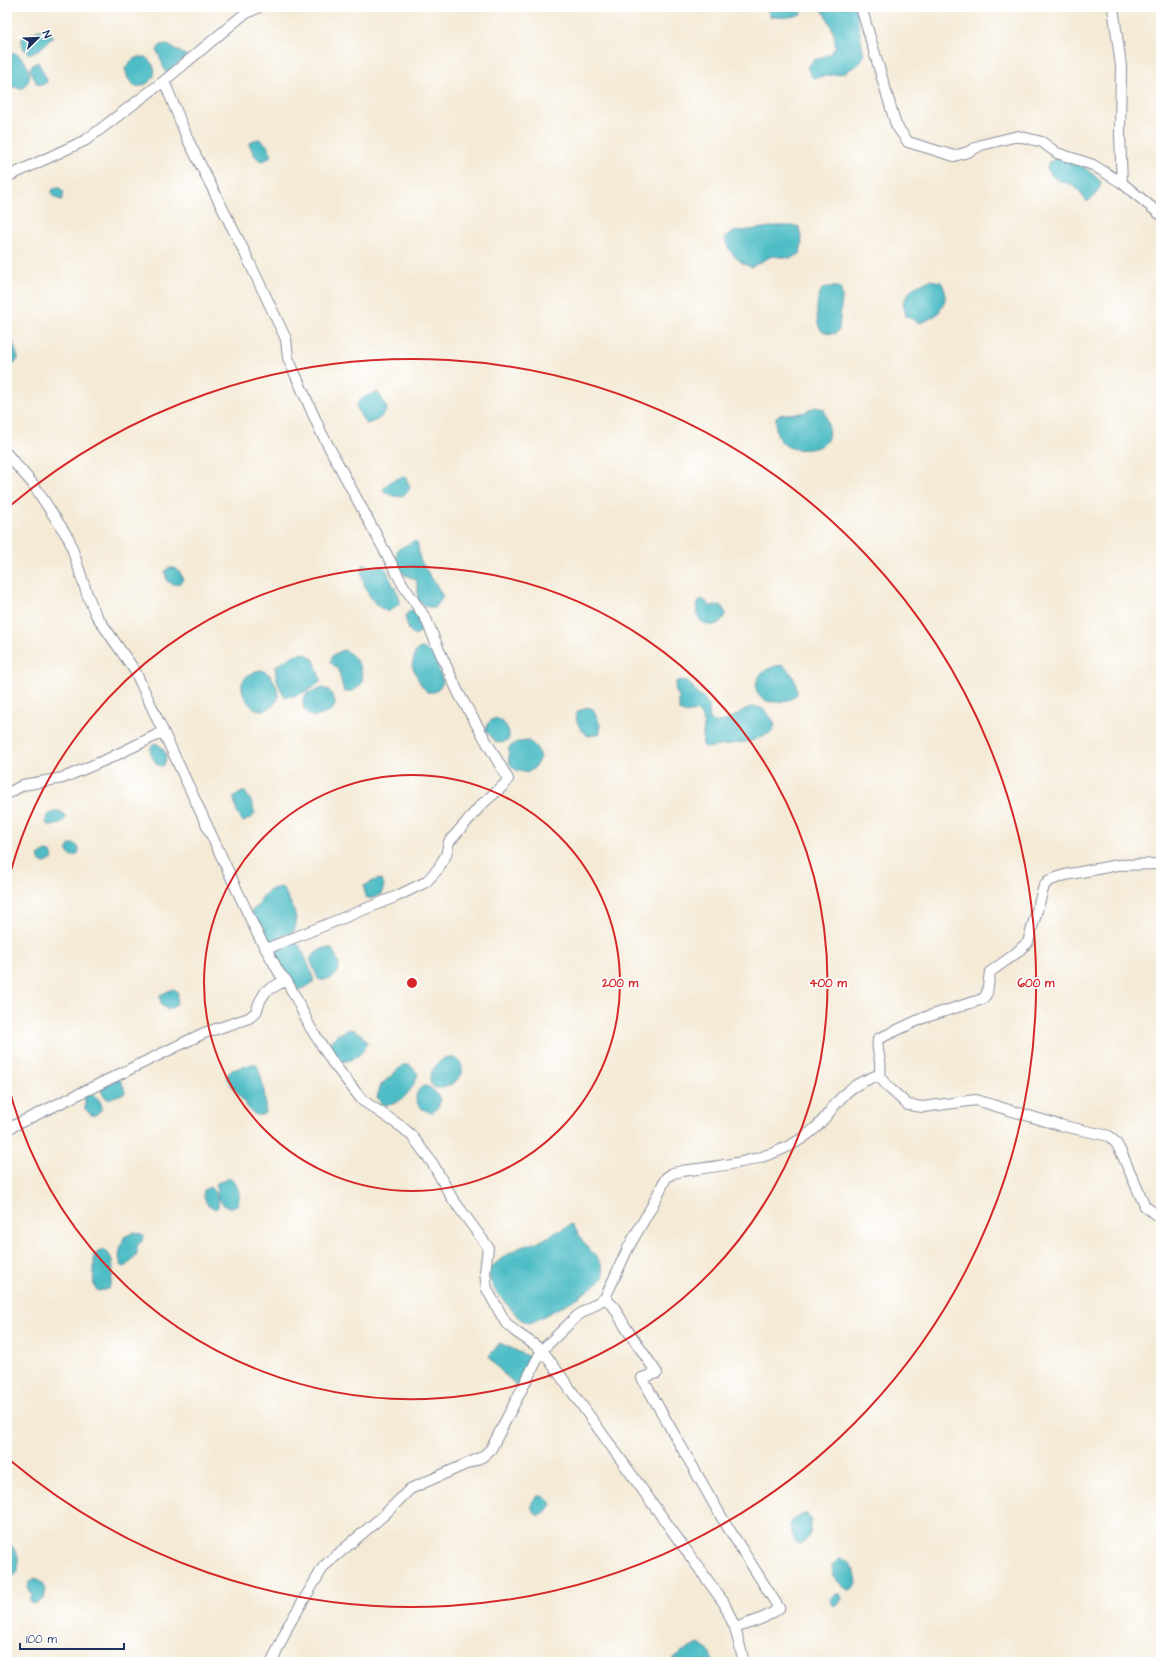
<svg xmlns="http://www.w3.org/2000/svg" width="1168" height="1669" font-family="'Architects Daughter',sans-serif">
<rect width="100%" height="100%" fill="#fff"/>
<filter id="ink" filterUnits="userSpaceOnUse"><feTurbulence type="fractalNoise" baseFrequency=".025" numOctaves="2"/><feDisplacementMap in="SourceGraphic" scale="8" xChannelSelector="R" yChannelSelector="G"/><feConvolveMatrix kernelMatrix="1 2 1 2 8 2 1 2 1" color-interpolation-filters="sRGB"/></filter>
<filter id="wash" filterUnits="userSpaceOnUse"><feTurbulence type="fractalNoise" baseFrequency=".012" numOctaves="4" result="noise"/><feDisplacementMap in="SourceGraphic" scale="16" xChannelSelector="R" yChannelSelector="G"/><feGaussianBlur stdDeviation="0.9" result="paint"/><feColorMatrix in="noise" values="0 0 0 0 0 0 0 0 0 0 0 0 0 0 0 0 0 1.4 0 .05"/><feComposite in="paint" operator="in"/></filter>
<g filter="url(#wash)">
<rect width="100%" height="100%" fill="#f4ead6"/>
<!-- water -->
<path fill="#4fbdc6" stroke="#357692" d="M766 7H802L801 14C791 18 781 18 770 16Z
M820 7H855L864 55 860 63 844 73 813 78 807 68 814 60 830 54 835 48C836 32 829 20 820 7Z
M39 30 50 31 53 37 39 50 29 54 24 49 21 41 23 37Z
M166 44 187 56 166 73 157 50 161 45Z
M9 52C20 52 32 68 29 79 28 82 25 85 23 88 1 90 7 68 7 53Z
M139 57H145C162 69 155 84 136 87L128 79 125 68 133 59Z
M38 62 47 80V82L42 85 37 84 30 70 31 66Z
M259 139C266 143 270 148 271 156L266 160 260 161 255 156 249 144 254 140Z
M1057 158C1074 158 1089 170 1101 182 1100 190 1094 197 1087 202 1083 197 1081 191 1075 187 1062 179 1054 184 1047 167L1049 162Z
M54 188H60L64 192 62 200 55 198 51 193Z
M778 226H795L799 227 802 243 800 254 791 258 772 256 751 267C739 263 726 250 725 237L734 232Z
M930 280 941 282C948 293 946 304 937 314 933 318 925 321 920 323L906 316 903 302 913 288Z
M829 287H838L841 290 842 297 839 329 836 333C831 334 825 334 821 330 815 323 816 298 821 291 823 287 826 287 829 287Z
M7 322 18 358 17 361 8 367Z
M375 393H379L387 409C383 417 375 422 366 424L362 418 356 406C359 399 368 395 375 393Z
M816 407 824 409C827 418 831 432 827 440 822 450 801 451 791 448 787 447 782 443 779 439 775 432 776 424 776 417 783 412 793 415 801 413 806 413 810 408 816 407Z
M403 477 406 478 410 487C405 500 392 498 383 490 387 482 395 479 403 477Z
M414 541 417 542C419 549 418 555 421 561 427 573 437 584 443 597L435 608 424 606 417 599 418 588 416 580 398 571 396 563 397 550Z
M363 564 368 565 373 568C389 562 386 573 392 583 396 591 400 594 400 603L388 612C384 610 380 608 377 605 368 597 358 575 363 564Z
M168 568H175L181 574 183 580C178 586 173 585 167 581L165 572Z
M701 599 706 601 709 606 721 605 726 614C714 639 686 617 701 599Z
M413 610 419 612 425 625C423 631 420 633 414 635L409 630 405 617 408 612Z
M423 648 439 659 440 665 438 668 443 682C439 690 437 693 427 692L420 683 412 666 415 653 418 649Z
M343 650C358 653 377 691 344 692L338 669 330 662 333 655Z
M305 653 314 660 321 681C312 690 298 696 285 697 280 689 274 676 276 666L296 654Z
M783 665C793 674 797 681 797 694 793 699 789 700 783 701 748 709 746 668 783 665Z
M261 670C271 672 279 687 278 697 276 706 265 713 256 709 251 707 246 700 244 695 237 681 248 672 261 670Z
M680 680C690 682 693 686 697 695L702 696 709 705 710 721C738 730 750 682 775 724L772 732 751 741 707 748 703 745C701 730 709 721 696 711L684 713 679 711V696L675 691 676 682Z
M323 688 329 690C331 694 336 700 335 705 332 713 317 718 310 716L304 709 303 699 307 693Z
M587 707 593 709 601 727 599 734 588 736C581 731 574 721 577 712Z
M496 718C506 723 510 729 509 739L502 743 496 742 486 731C487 723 489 721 496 718Z
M528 741C536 745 538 749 540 758 538 761 536 766 533 769 525 775 512 771 509 761 508 757 509 752 509 747L517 742Z
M155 743C165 747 169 757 163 766L157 765 151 755 150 748Z
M242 792H245L251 801 255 814 251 818 243 822 237 813 234 799V797Z
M58 811 62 812 66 817C63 824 56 826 49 826 41 819 50 812 58 811Z
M67 850a6 6 0 1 1 12 0a6 6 0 1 1-12 0Z
M46 851 51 852 53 859 46 863 40 862 38 856Z
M380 879 384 885 382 893 374 898H368L365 896 364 886 373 881Z
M279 887 283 888C289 900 303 922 292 933L268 944 251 911C262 905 259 898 267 892 270 890 275 888 279 887Z
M296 942 301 948 314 978 313 983 297 991 272 955 273 949Z
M324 948 332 949C339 960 345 976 327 979 324 980 322 981 318 979L310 959 315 953Z
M173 989 176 990 178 994 176 1005 168 1010 161 1005 160 995Z
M349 1029C357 1030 364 1035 367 1044 361 1057 350 1063 337 1061L326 1047 337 1035Z
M446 1057C458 1057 463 1062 462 1074 455 1083 447 1089 435 1088 422 1079 437 1062 446 1057Z
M252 1064H256C263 1077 266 1099 265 1113L262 1115H255L249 1109 227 1079V1075L232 1070Z
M403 1065H410L418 1074C413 1089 400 1109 381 1104L377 1097 381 1085Z
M119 1078 124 1087 125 1093 108 1099C103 1096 101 1093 101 1087Z
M423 1086C432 1086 435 1092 440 1099L439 1106 433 1112C418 1112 409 1096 423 1086Z
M91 1094C98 1097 101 1101 102 1109L96 1115H91L85 1109V1097Z
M230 1178C238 1183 242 1197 237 1205L229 1208C219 1205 215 1192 217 1183Z
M210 1187C215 1191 220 1201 218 1207L215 1209 207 1204 203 1195 204 1190Z
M572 1224 586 1246 597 1257 602 1266 604 1278 579 1297 533 1322 528 1323 520 1319 496 1292 490 1280 489 1269 506 1255 521 1247 542 1240Z
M134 1232 142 1234 143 1236 142 1241 137 1246V1255L129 1264 125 1267 122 1266C116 1256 121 1247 124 1237Z
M103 1249C117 1257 113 1276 109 1289L98 1291C90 1283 95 1275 94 1265 94 1261 94 1259 94 1255Z
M500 1343 534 1359 518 1387 496 1366 489 1356Z
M538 1496C545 1496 547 1498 551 1503 549 1510 544 1513 538 1516 530 1509 529 1502 538 1496Z
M806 1513 811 1521C811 1532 810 1540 799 1544L795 1541 789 1526 793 1519Z
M7 1544 13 1547 18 1557V1572L14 1576 7 1578Z
M839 1559C851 1559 856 1573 857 1583L853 1588 848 1590C839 1585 832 1576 832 1565Z
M35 1578C43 1581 47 1591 44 1599L34 1604 31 1603 30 1600 33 1595 28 1587 29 1582Z
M837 1594H840L842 1598 840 1603 833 1606 830 1599Z
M699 1644 707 1649 714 1662H674V1657L683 1651Z"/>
</g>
<g filter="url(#ink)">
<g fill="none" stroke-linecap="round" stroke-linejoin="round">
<!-- minor casing -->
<g stroke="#888c9a" stroke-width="12">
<path id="minor" d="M259 7 243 15 164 81 188 140 245 253 286 339 288 358 321 432 403 585 426 619 439 650 459 694 508 779 504 785 481 805 449 842 446 855 438 869 426 882 395 897 266 949
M861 7 896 125 908 142 954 156 968 152 981 145 1018 136 1042 142 1057 153 1093 165 1122 183 1120 135 1121 66 1113 7
M7 177 86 140 164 81
M1122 183 1161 215
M7 454 33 484 69 539 87 594 96 615 135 671 257 933 280 974 286 980 295 996 310 1027 333 1063 362 1100 402 1127 412 1136 433 1164 452 1198 488 1247 485 1272 487 1289 494 1302 506 1323 516 1332 542 1350 724 1603 735 1628 744 1662
M7 794 23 785 63 778 110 758 163 732
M878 1075 888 1087 908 1105 923 1107 976 1100 1059 1125 1109 1136 1116 1143 1121 1152 1145 1206 1161 1219
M7 1129 204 1033 249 1018 256 1012 260 1001 266 991 286 980
M605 1298 614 1307 626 1328 657 1373 642 1378 722 1518 779 1608C766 1619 751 1622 735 1628
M272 1662 288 1626 324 1566 384 1515 410 1489 482 1457 491 1449 542 1350 577 1316 605 1298 628 1248 652 1206 666 1178 673 1173 682 1171C727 1165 776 1161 812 1131 825 1121 832 1106 844 1095 853 1085 866 1080 878 1075 885 1066 875 1051 878 1039L923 1018 983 999 987 993 990 972 1015 954 1028 942 1044 886 1048 881 1065 875 1118 865 1161 864"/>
</g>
<!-- minor -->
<use href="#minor" stroke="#fff" stroke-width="10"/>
</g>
</g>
<!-- distance rings -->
<g fill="none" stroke="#d62828" stroke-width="2">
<circle cx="412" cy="983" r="208"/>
<path d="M7 886A416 416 0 1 1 7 1080"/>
<path d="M11 505A624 624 0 1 1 11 1461"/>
</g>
<circle cx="412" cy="983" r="6" fill="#d62828" stroke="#fff" stroke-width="2"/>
<g font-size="12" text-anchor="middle" font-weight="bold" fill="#d62828" stroke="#fff" stroke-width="3.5" stroke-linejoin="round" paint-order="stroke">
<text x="620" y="987">200 m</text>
<text x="828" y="987">400 m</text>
<text x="1036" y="987">600 m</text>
</g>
<!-- margin -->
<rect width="1168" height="1669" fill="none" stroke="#fff" stroke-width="24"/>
<!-- north arrow -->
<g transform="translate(38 38) rotate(67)" stroke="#ffffff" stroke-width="3" paint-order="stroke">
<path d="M0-3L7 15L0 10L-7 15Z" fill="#1b2f5e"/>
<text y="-6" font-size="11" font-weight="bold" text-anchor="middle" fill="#1b2f5e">N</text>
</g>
<!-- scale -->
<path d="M20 1643v6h104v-6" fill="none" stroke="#1b2f5e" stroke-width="2"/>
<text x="26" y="1643" font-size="12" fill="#1b2f5e" stroke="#ffffff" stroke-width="3" paint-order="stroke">100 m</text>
</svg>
